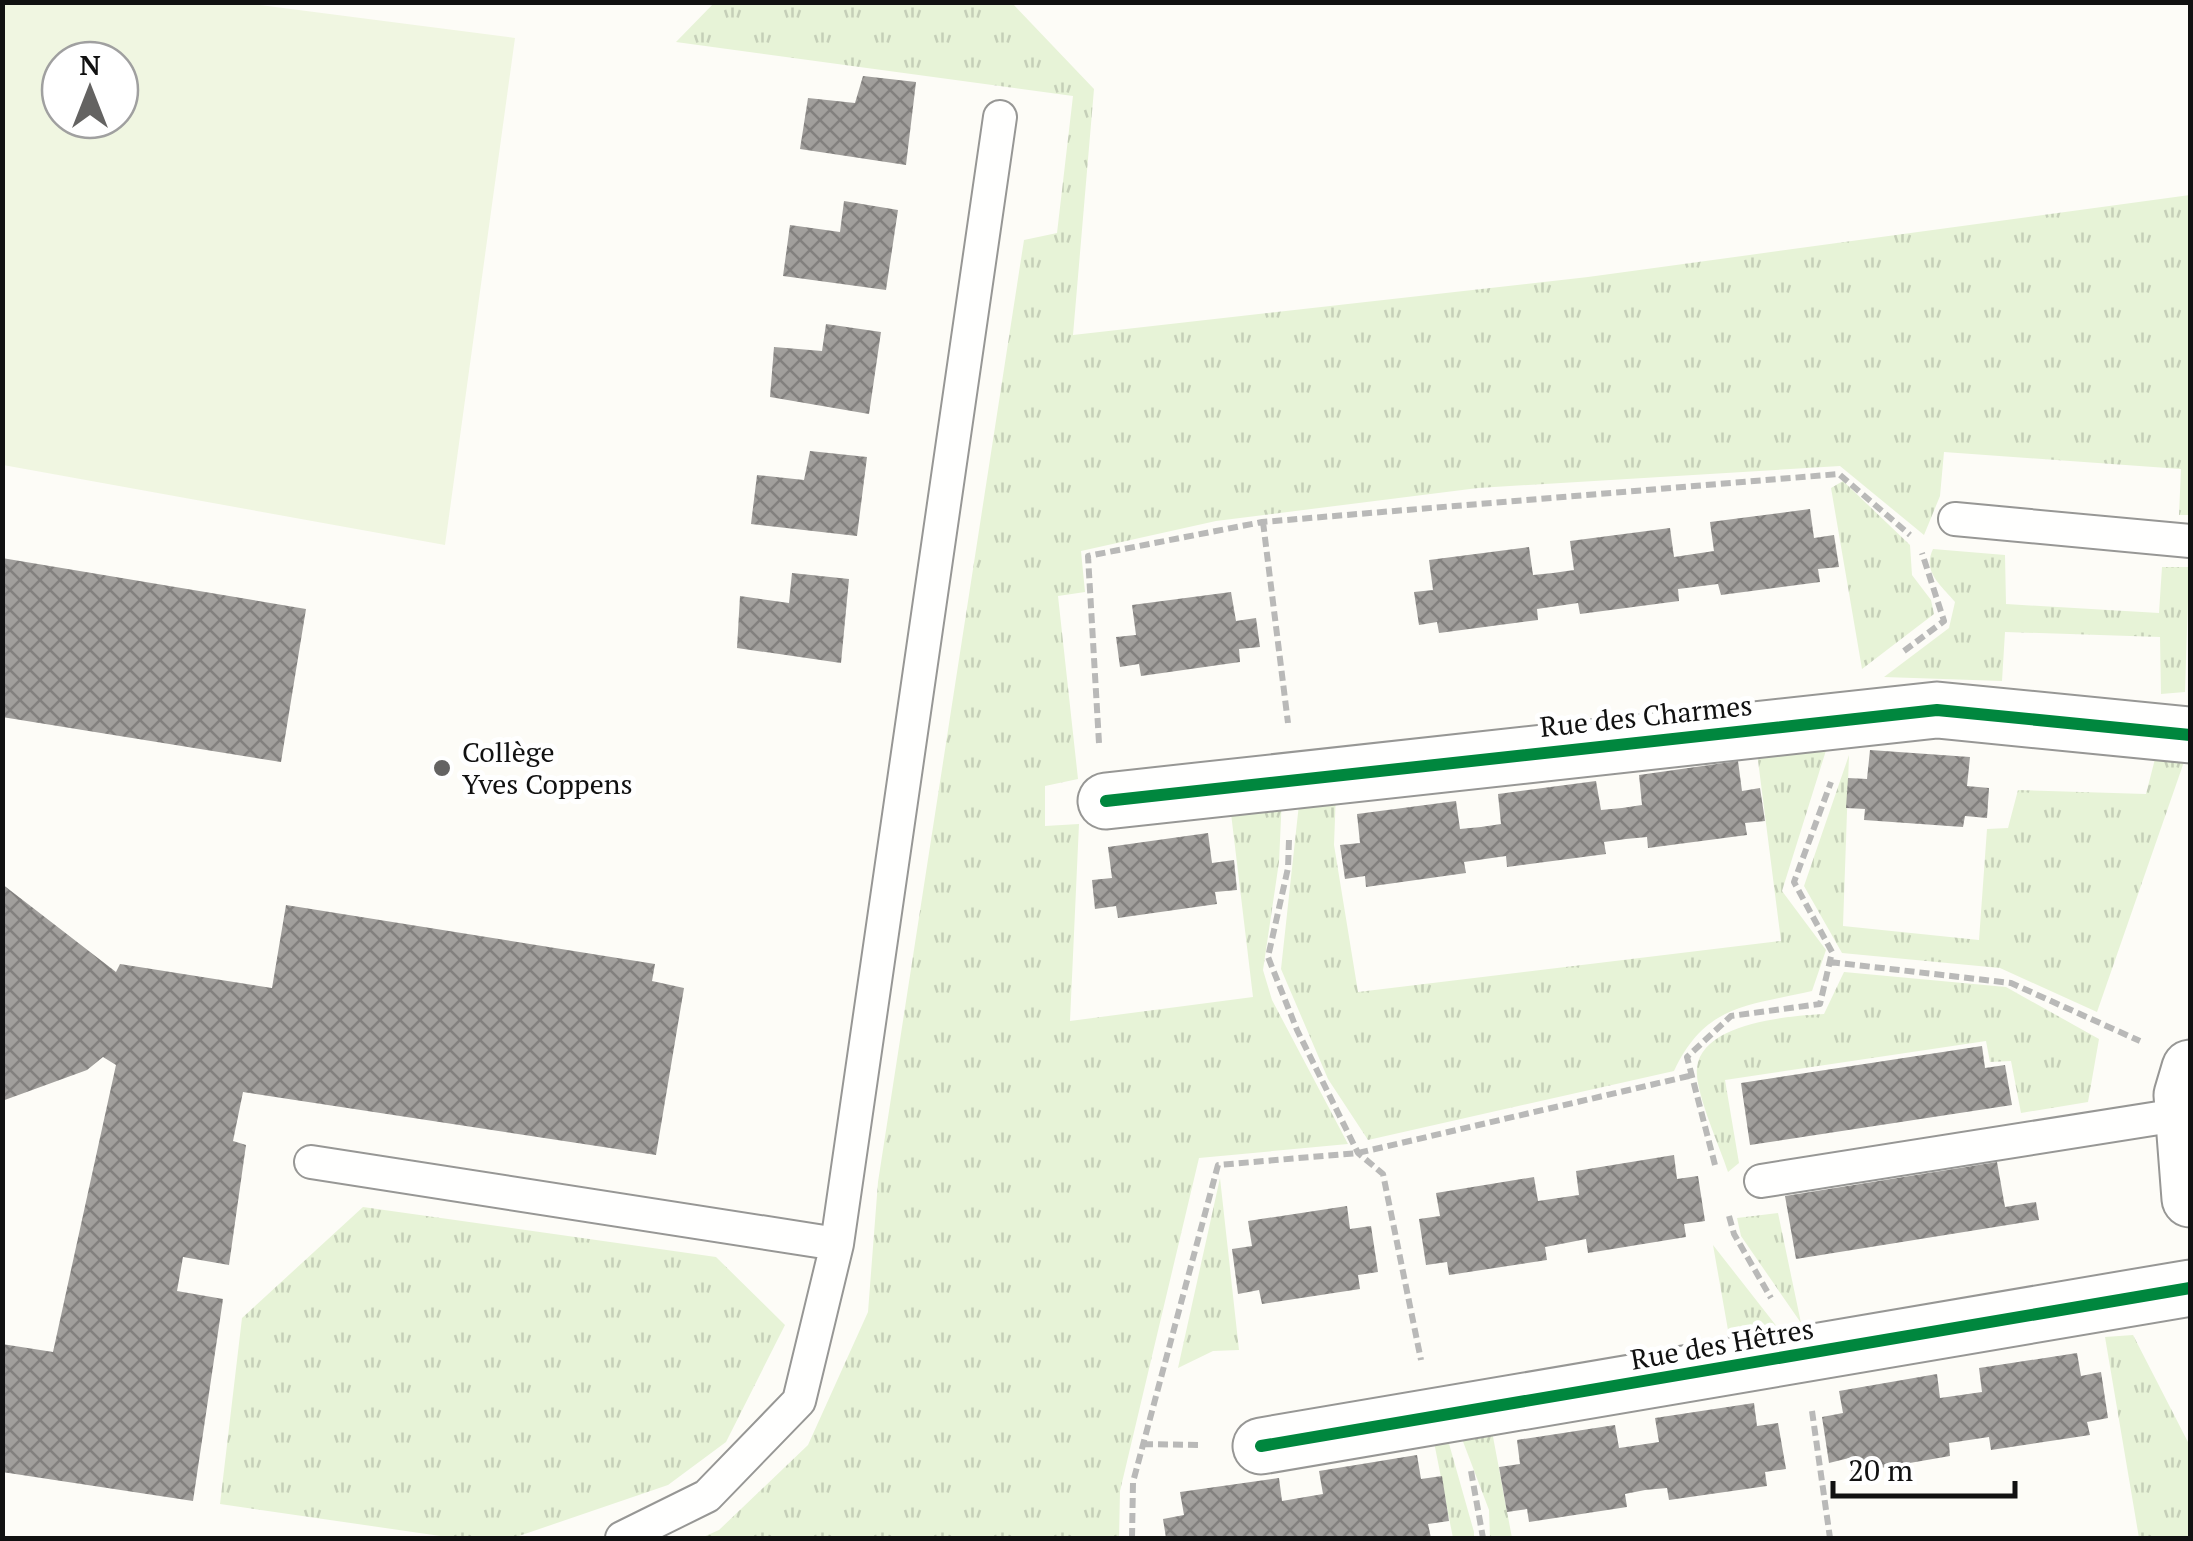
<svg xmlns="http://www.w3.org/2000/svg" width="2193" height="1541" font-family="'PT Serif',serif">
<defs>
<pattern id="grass-tufts" width="24" height="20" patternUnits="userSpaceOnUse" patternTransform="scale(2.5)"><rect width="24" height="20" fill="#e7f3d7"/><path d="M3 7l-1-3M5 7V3M7 7l1-3M15 17l-1-3M17 17v-4M19 17l1-3" fill="none" stroke="#c5cfb8"/></pattern>
<pattern id="building-cross-hatch" width="8" height="8" patternUnits="userSpaceOnUse" patternTransform="scale(2.5)"><rect width="8" height="8" fill="#a19f9c"/><path d="M0 0l8 8M0 8l8-8" fill="none" stroke="#82807e"/></pattern>
</defs>
<rect width="100%" height="100%" fill="#fdfcf7"/>
<!-- grass -->
<path fill="url(#grass-tufts)" d="M714 3H1012L1094 89 1073 335 1588 277 2190 195V515H2179L2181 469 1944 452 1940 496 1924 535 1840 466 1478 488 1216 521 1081 551 1085 592 1058 596 1078 779 1045 786V826L1079 824 1070 1021 1253 997 1230 805 1282 797 1279 862 1263 970 1272 1000 1348 1144 1199 1158 1120 1491 1119 1538H701L719 1530 808 1445 868 1312 878 1182 1024 240 1057 233 1073 96 676 42Z
M1843 481 1910 545 1912 575 1931 600 1934 614 1862 669 1831 488Z
M1933 549 2005 555 2006 604 2159 613 2162 567H2189L2185 692 2161 694 2160 637 2005 632 2002 681 1884 677 1949 628 1955 602C1941 585 1922 572 1933 549Z
M1833 728 1782 891 1826 950 1812 991C1746 1006 1705 1005 1674 1071L1368 1140 1328 1079 1281 969 1299 804 1336 792 1334 845 1358 992 1781 941 1755 737Z
M1849 755 1843 926 1979 940 1987 829 2008 828 2018 790 2146 794 2156 755 2185 759 2097 1012 2000 968 1842 953 1804 886Z
M1844 972 2006 987 2099 1039 2088 1102 2021 1113 2011 1061 1990 1062 1986 1041 1725 1080 1739 1163 1728 1172C1720 1147 1694 1090 1697 1068 1702 1022 1790 1016 1824 1014Z
M1220 1178 1239 1350 1213 1351 1178 1368Z
M363 1207 716 1257 785 1325 726 1442 668 1485 513 1538H454L220 1504 242 1318Z
M1778 1213 1801 1323 1741 1236 1737 1218Z
M1713 1245 1778 1328 1731 1347Z
M2133 1335 2190 1446V1538H2139L2105 1337Z
M1491 1426 1512 1538H1490L1489 1510 1459 1431Z
M1446 1433 1474 1532V1538H1453L1433 1437Z"/>
<!-- pitch -->
<path fill="#f0f6e1" fill-rule="evenodd" d="M2 3H245L515 38 445 545 3 465ZM60 60H120V120H60Z"/>
<!-- building -->
<path fill="url(#building-cross-hatch)" d="M863 76 916 82 906 165 800 149 808 98 855 103Z
M844 201 898 210 886 290 783 276 790 225 840 232Z
M826 324 881 332 869 414 770 397 774 347 822 351Z
M810 451 867 457 857 536 751 524 757 475 804 480Z
M1810 509 1814 538 1834 535 1839 567 1818 569 1820 582 1721 595 1718 584 1678 589 1679 601 1580 614 1578 603 1537 609 1538 620 1439 633 1437 622 1419 625 1414 592 1433 590 1429 560 1529 547 1533 575 1553 573 1574 570 1570 541 1670 528 1674 557 1714 551 1710 522Z
M2 558 306 609 281 762 2 717Z
M792 573 849 579 841 663 737 648 740 596 789 603Z
M1231 592 1236 621 1256 618 1260 647 1239 649 1240 662 1141 676 1139 664 1120 667 1116 637 1136 635 1132 605Z
M1870 750 1970 757 1967 786 1989 788 1987 818 1965 816 1963 827 1864 820 1865 809 1846 808 1848 778 1867 779Z
M1738 761 1742 791 1760 788 1765 821 1745 823 1747 835 1648 848 1647 837 1626 839 1604 842 1606 854 1507 867 1506 856 1464 862 1466 873 1366 887 1365 876 1345 879 1340 845 1360 843 1357 814 1456 801 1460 829 1481 827 1501 824 1498 794 1596 781 1601 810 1622 808 1642 805 1639 775Z
M1208 833 1212 863 1234 860 1237 890 1215 892 1217 904 1118 918 1116 906 1095 909 1092 880 1112 878 1108 847Z
M2 884 116 972 120 964 272 988 286 905 655 964 652 981 684 988 656 1155 243 1092 233 1141 246 1145 229 1265 183 1257 177 1291 223 1299 193 1501 2 1472V1344L53 1352 116 1065 103 1057 87 1070 2 1101Z
M1982 1046 1985 1068 2005 1065 2012 1105 1750 1145 1741 1083Z
M1674 1155 1677 1179 1698 1176 1705 1221 1684 1224 1686 1237 1588 1253 1586 1239 1566 1243 1545 1247 1547 1260 1449 1275 1447 1262 1426 1265 1419 1219 1440 1216 1436 1193 1534 1177 1538 1201 1579 1195 1576 1171Z
M1997 1162 2005 1207 2036 1202 2039 1220 1796 1259 1785 1196Z
M1347 1206 1350 1229 1371 1226 1378 1272 1358 1275 1360 1289 1262 1304 1259 1290 1238 1294 1232 1249 1252 1246 1248 1221Z
M2077 1353 2081 1376 2101 1372 2108 1418 2087 1422 2090 1435 1991 1450 1989 1437 1949 1443 1950 1456 1852 1473 1849 1458 1829 1463 1822 1417 1843 1413 1839 1391 1937 1374 1940 1398 1982 1392 1979 1368Z
M1754 1403 1757 1426 1778 1423 1786 1469 1765 1472 1767 1486 1669 1500 1667 1488 1645 1490 1625 1494 1627 1507 1529 1522 1527 1509 1507 1512 1499 1467 1520 1464 1517 1440 1615 1425 1619 1448 1659 1442 1655 1418Z
M1417 1455 1421 1479 1442 1476 1449 1521 1428 1524 1431 1538H1166L1163 1519 1184 1515 1180 1492 1279 1478 1282 1501 1323 1494 1319 1471Z"/>
<g fill="none" stroke-linecap="round" stroke-linejoin="round">
<!-- lane casing -->
<g stroke="#979795" stroke-width="36">
<path id="lane" d="M1955 519 2190 541
M311 1162 837 1244
M1761 1181 2184 1114
M622 1538 707 1496 799 1401 837 1244 1000 117"/>
</g>
<!-- street casing -->
<g stroke="#979795" stroke-width="59">
<path id="street" d="M1106 801 1937 710 2190 735
M2190 1068 2182 1095 2190 1199
M1261 1446 2190 1288"/>
</g>
<!-- path -->
<path stroke="#b9b9b8" stroke-width="6" stroke-dasharray="10 5" stroke-linecap="butt" d="M1263 522 1288 723
M1904 651 1944 621 1922 553
M1099 743 1088 556 1262 522 1839 474 1910 535
M1289 840 1288 868 1268 957 1297 1030 1358 1153 1383 1174 1421 1360
M1830 962 2011 983 2140 1041
M1715 1165 1687 1057 1731 1016 1820 1004 1832 952 1794 882 1831 782
M1729 1216 1734 1234 1771 1298
M1812 1411 1830 1538
M1143 1444 1202 1445
M1471 1471 1483 1538
M1132 1538 1133 1482 1218 1165 1358 1153 1689 1076"/>
<!-- lane -->
<use href="#lane" stroke="#fffffe" stroke-width="32"/>
<!-- street -->
<use href="#street" stroke="#fffffe" stroke-width="55"/>
<!-- cycleway casing -->
<g stroke="#fff" stroke-width="19">
<path id="cycleway" d="M1106 801 1937 710 2190 735
M1261 1446 2190 1288"/>
</g>
<!-- cycleway -->
<use href="#cycleway" stroke="#00873e" stroke-width="12"/>
</g>
<!-- markers -->
<circle fill="#646362" stroke="#fff" stroke-width="4" cx="442" cy="768" r="10"/>
<g text-anchor="middle" stroke-width="10" stroke-linejoin="round" paint-order="stroke">
<!-- street labels -->
<g font-size="28" fill="#111" stroke="#fff">
<text transform="translate(1646 716) rotate(-6)" y="10">Rue des Charmes</text>
<text transform="translate(1722 1344) rotate(-10)" y="10">Rue des Hêtres</text>
</g>
<!-- poi labels -->
<g font-size="28" fill="#111" stroke="#fff" text-anchor="start">
<text x="462" y="762">Collège<tspan x="462" dy="32">Yves Coppens</tspan></text>
</g>
</g>
<!-- border -->
<rect width="2193" height="1541" fill="none" stroke="#111111" stroke-width="10"/>
<!-- north arrow -->
<g transform="translate(90 90)"><circle r="48" fill="#ffffff" stroke="#a0a0a0" stroke-width="2.5"/>
<path d="M0-8L18 38L0 25L-18 38Z" fill="#646362"/>
<text y="-15" font-size="28" font-weight="bold" text-anchor="middle" fill="#111111">N</text>
</g>
<!-- scale -->
<path d="M1833 1481v15h182v-15" fill="none" stroke="#111111" stroke-width="5"/>
<text x="1848" y="1481" font-size="30" fill="#111111" stroke="#ffffff" stroke-width="8" paint-order="stroke">20 m</text>
</svg>
